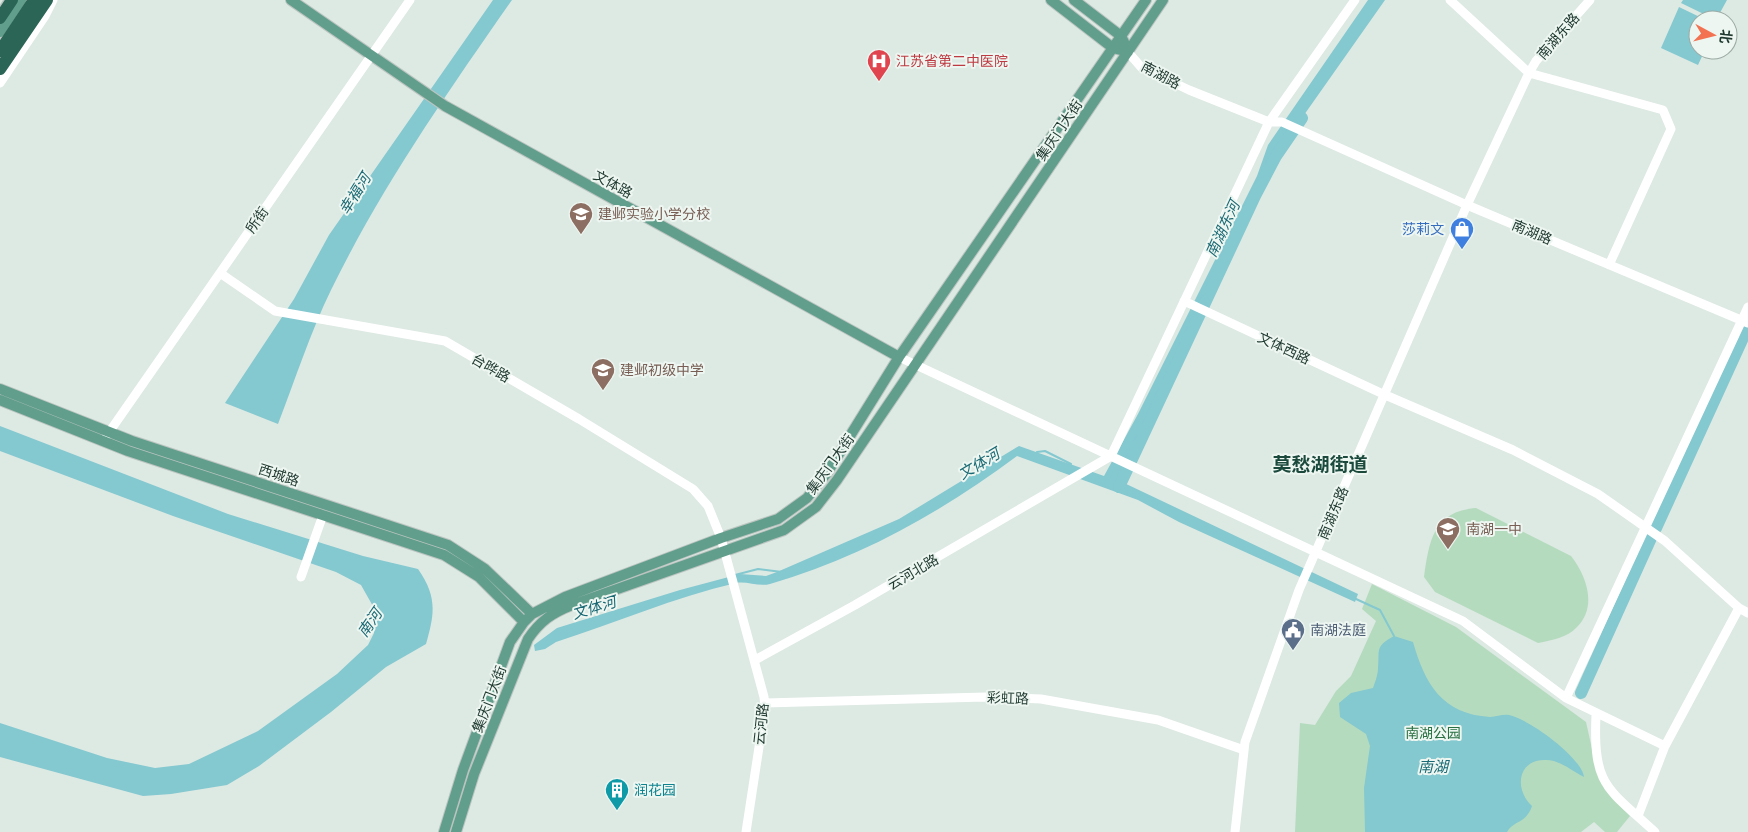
<svg xmlns="http://www.w3.org/2000/svg" width="1748" height="832" font-family="'Golos Text','Noto Sans SC',sans-serif">
<rect width="100%" height="100%" fill="#dde9e3"/>
<!-- green -->
<path fill="#b5dbbe" d="M1476 508 1571 556C1586 575 1598 606 1577 627 1567 638 1552 640 1538 643L1435 592 1424 577C1429 542 1433 511 1476 508Z
M1372 584 1456 627 1586 722 1597 771 1605 790 1630 816 1617 832H1605L1594 822 1581 832H1295L1300 723 1315 725 1336 691 1351 676 1376 621 1362 609Z"/>
<!-- water -->
<path fill="#84c8d0" d="M493 0H512C447 93 381 188 331 290 310 333 295 380 278 424L225 403 294 299 329 235Z
M1368 0H1385L1268 166 1156 408 1120 478 1122 482 1358 594 1355 602 1179 522 1138 500 1017 456C942 512 860 558 770 584 759 587 747 581 736 583 675 597 615 623 556 642L545 649 535 651 534 645 557 628 680 590 740 574 766 576 777 572 899 519 1019 446 1104 476 1138 414 1257 176 1268 145Z
M1683 0H1727L1716 20 1681 3Z
M1679 7 1706 20H1698V50H1705L1698 65 1661 48Z
M0 426 228 514 363 556 418 569C437 596 435 613 426 644L386 667 331 712 259 766 227 785 171 794 143 796 0 757V723L107 758 155 768 189 764 258 731 337 674 368 645 374 633V608L361 585 336 572 173 516 0 451Z
M1394 636 1413 642C1425 684 1442 714 1490 717 1496 717 1503 714 1509 715 1529 719 1582 758 1584 777 1572 771 1560 760 1546 760 1517 759 1514 790 1532 806 1526 824 1514 820 1507 832H1365L1364 788 1370 746 1366 734 1340 717 1339 703 1351 693 1373 688C1375 682 1378 675 1378 668 1380 650 1374 647 1394 636Z"/>
<g fill="none" stroke-linecap="round" stroke-linejoin="round">
<!-- stream -->
<path stroke="#84c8d0" stroke-width="2" d="M1037 452 1045 451 1071 464
M735 575 758 569 782 572
M1356 599 1380 610 1394 636"/>
<!-- river -->
<path stroke="#84c8d0" stroke-width="12" d="M1119 487 1255 196 1276 156 1302 118
M1656 528 1747 329
M1581 693 1651 538"/>
<!-- major casing -->
<g stroke="#bcc4c1" stroke-width="12">
<path id="major" d="M291 0 445 106 899 357
M1051 0 1113 48 1128 52
M1074 0 1121 36 1124 42
M0 32 21 0
M0 389 132 441 448 545 485 569 532 614
M0 400 128 451 444 555 479 577 524 622
M444 832 463 770 510 642 524 622 532 614 565 597 721 538 778 519 807 498 827 473 899 357 1146 0
M456 832 474 774 528 639C540 621 552 613 572 605L784 530 816 507 837 480 1163 0"/>
</g>
<!-- highway casing -->
<g stroke="#bcc4c1" stroke-width="15">
<path id="highway" d="M0 18 12 0
M0 51 34 0
M0 69 47 0"/>
</g>
<!-- minor -->
<path stroke="#fff" stroke-width="9" d="M1450 0 1529 73 1663 110 1671 129 1609 265
M1128 52 1141 67 1189 90 1269 122H1282L1467 205 1748 323
M0 83 45 16 53 0
M220 273 275 311 445 341 579 419 693 489 708 506 721 538 764 697 765 708 746 832
M1184 301 1383 394 1513 450 1598 494 1665 541 1739 608
M899 357 1463 621 1566 698 1665 746
M103 441 410 0
M301 577 323 515
M755 660 855 605 1111 456 1269 122 1355 0
M1566 698 1748 307
M765 703 985 697 1041 699 1158 720 1244 750
M1596 714C1593 786 1606 787 1655 832
M1638 816 1665 746 1739 608 1748 613
M1235 832 1245 742 1299 590 1467 205 1529 73 1536 61 1590 0"/>
<!-- major -->
<use href="#major" stroke="#619f8c" stroke-width="10"/>
<!-- highway -->
<use href="#highway" stroke="#2b6556" stroke-width="12"/>
</g>
<!-- icons -->
<defs>
<g id="hospital-pin" transform="scale(1.25)"><path d="M0 17L-7.5 6A9.5 9.5 0 1 1 7.5 6Z" fill="#e0444e" stroke="#edf6f1"/><path d="M-5-5h3v3.5h4V-5h3V5h-3V1.5h-4V5h-3Z" fill="#fff"/></g>
<g id="school-pin" transform="scale(1.25)"><path d="M0 17L-7.5 6A9.5 9.5 0 1 1 7.5 6Z" fill="#8d6e63" stroke="#edf6f1"/><path d="M0-5L7-2L0 1L-7-2ZM-4 1L0 2.5L4 1V4Q0 6-4 4Z" fill="#fff"/></g>
<g id="shop-pin" transform="scale(1.25)"><path d="M0 17L-7.5 6A9.5 9.5 0 1 1 7.5 6Z" fill="#3f7fe0" stroke="#edf6f1"/><path d="M-5-2.5h2.3a2.7 3.5 0 0 1 5.4 0H5L5.5 6h-11ZM-1.5-2.5h3a1.5 2.3 0 0 0-3 0Z" fill="#fff"/></g>
<g id="civic-pin" transform="scale(1.25)"><path d="M0 17L-7.5 6A9.5 9.5 0 1 1 7.5 6Z" fill="#5c6f8a" stroke="#edf6f1"/><path d="M-.6-6.5H3V-4.5H.6V-3L4-1V1h2V6H-6V1h2V-1L-.6-3ZM-1.2 2.5V6h2.4V2.5Z" fill="#fff"/></g>
<g id="building-pin" transform="scale(1.25)"><path d="M0 17L-7.5 6A9.5 9.5 0 1 1 7.5 6Z" fill="#0f9aa8" stroke="#edf6f1"/><path d="M-4-6H4V6H1V3H-1V6H-4ZM-2.5-4.3h1.7v1.8h-1.7ZM.8-4.3h1.7v1.8H.8ZM-2.5-1h1.7V.8h-1.7ZM.8-1h1.7V.8H.8Z" fill="#fff"/></g>
</defs>
<g fill-rule="evenodd">
<use href="#hospital-pin" x="879" y="61"/>
<use href="#school-pin" x="581" y="214"/>
<use href="#shop-pin" x="1462" y="229"/>
<use href="#school-pin" x="603" y="370"/>
<use href="#school-pin" x="1448" y="529"/>
<use href="#civic-pin" x="1293" y="630"/>
<use href="#building-pin" x="617" y="790"/>
</g>
<g text-anchor="middle" stroke-width="4" stroke-linejoin="round" paint-order="stroke">
<!-- street labels -->
<g font-size="14" fill="#1f3930" stroke="#edf6f1">
<text transform="translate(1558 36) rotate(-49)" y="5">南湖东路</text>
<text transform="translate(1161 75) rotate(28)" y="5">南湖路</text>
<text transform="translate(1059 130) rotate(-56)" y="5">集庆门大街</text>
<text transform="translate(613 184) rotate(29)" y="5">文体路</text>
<text transform="translate(257 220) rotate(-55)" y="5">所街</text>
<text transform="translate(1532 232) rotate(23)" y="5">南湖路</text>
<text transform="translate(1284 348) rotate(25)" y="5">文体西路</text>
<text transform="translate(491 368) rotate(30)" y="5">台晔路</text>
<text transform="translate(830 464) rotate(-54)" y="5">集庆门大街</text>
<text transform="translate(279 475) rotate(18)" y="5">西城路</text>
<text transform="translate(1333 513) rotate(-67)" y="5">南湖东路</text>
<text transform="translate(913 572) rotate(-30)" y="5">云河北路</text>
<text transform="translate(1008 698) rotate(2)" y="5">彩虹路</text>
<text transform="translate(489 699) rotate(-69)" y="5">集庆门大街</text>
<text transform="translate(761 724) rotate(-84)" y="5">云河路</text>
</g>
<!-- health labels -->
<g font-size="14" fill="#be3a42" stroke="#edf6f1" text-anchor="start">
<text x="896" y="66">江苏省第二中医院</text>
</g>
<!-- education labels -->
<g font-size="14" fill="#785e54" stroke="#edf6f1" text-anchor="start">
<text x="598" y="219">建邺实验小学分校</text>
<text x="620" y="375">建邺初级中学</text>
<text x="1466" y="534">南湖一中</text>
</g>
<!-- shop labels -->
<g font-size="14" fill="#366cbe" stroke="#edf6f1" text-anchor="end">
<text x="1444" y="234">莎莉文</text>
</g>
<!-- service labels -->
<g font-size="14" fill="#4e5e75" stroke="#edf6f1" text-anchor="start">
<text x="1310" y="635">南湖法庭</text>
</g>
<!-- park labels -->
<g font-size="14" fill="#296f41" stroke="#edf6f1">
<text x="1433" y="738">南湖公园</text>
</g>
<!-- culture labels -->
<g font-size="14" fill="#0d838f" stroke="#edf6f1" text-anchor="start">
<text x="634" y="795">润花园</text>
</g>
<!-- water labels -->
<g font-size="15" font-style="italic" fill="#1a6974" stroke="#edf6f1">
<text transform="translate(355 194) rotate(-58)" y="5">幸福河</text>
<text transform="translate(1223 229) rotate(-65)" y="5">南湖东河</text>
<text transform="translate(979 464) rotate(-31)" y="5">文体河</text>
<text transform="translate(594 608) rotate(-17)" y="5">文体河</text>
<text transform="translate(370 623) rotate(-55)" y="5">南河</text>
<text x="1433" y="772">南湖</text>
</g>
<!-- district labels -->
<g font-size="19" font-weight="bold" fill="#1b4a3d" stroke="#edf6f1">
<text x="1320" y="471">莫愁湖街道</text>
</g>
</g>
<!-- north arrow -->
<g transform="translate(1713 35) rotate(97)"><circle r="24" fill="#edf6f1" stroke="#9baaa4"/>
<path d="M0-4L9 19L0 12L-9 19Z" fill="#f27252"/>
<text y="-8" font-size="14" font-weight="bold" text-anchor="middle" fill="#1f3930">北</text>
</g>
</svg>
